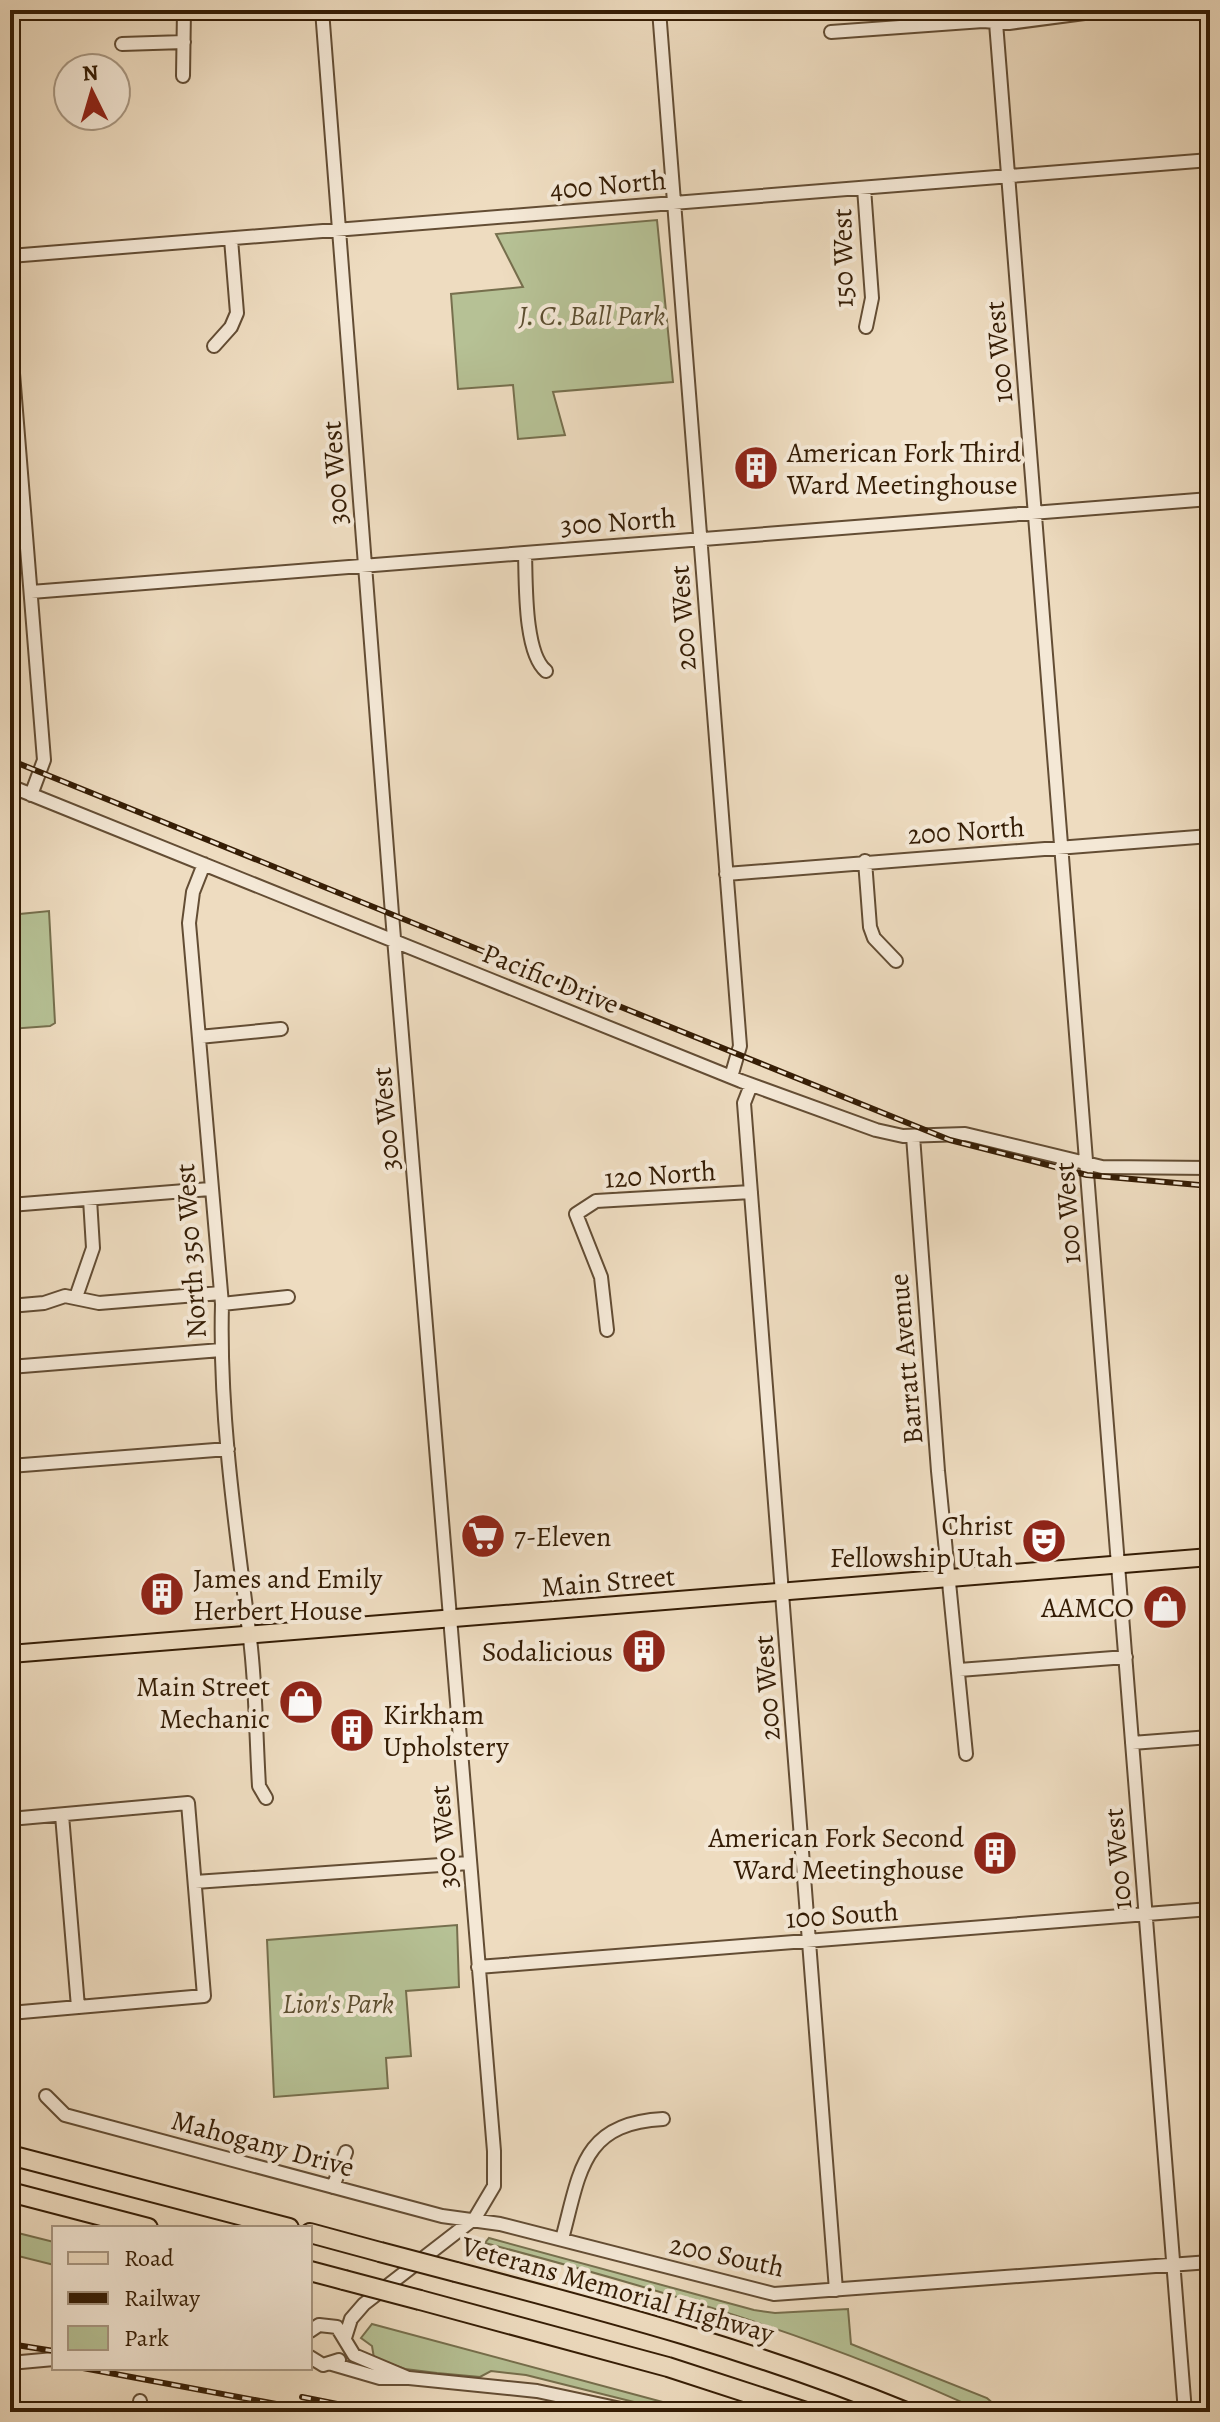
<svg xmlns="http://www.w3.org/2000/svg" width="1220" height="2422" font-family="Alegreya,serif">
<rect width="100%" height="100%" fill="#eedcc0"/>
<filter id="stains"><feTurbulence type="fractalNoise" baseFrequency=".0025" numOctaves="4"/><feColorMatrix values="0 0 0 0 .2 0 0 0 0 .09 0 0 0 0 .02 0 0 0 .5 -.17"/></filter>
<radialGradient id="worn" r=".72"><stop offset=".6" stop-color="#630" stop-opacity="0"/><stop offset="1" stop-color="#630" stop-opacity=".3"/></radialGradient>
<!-- green -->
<path fill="#b6c195" stroke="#766f4d" stroke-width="2" d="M657 220 673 382 553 392 565 435 518 439 513 385 458 389 451 294 523 287 496 234Z
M49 911 55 1023 50 1026 10 1029V915Z
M457 1925 459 1987 406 1991 411 2056 386 2058 388 2088 274 2097 267 1940Z
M10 2231 54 2242V2265L10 2254Z
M489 2238 754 2310 775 2313 848 2309 851 2344 987 2398 996 2406V2412H983C823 2337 655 2288 485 2243Z
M372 2324 700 2412H674L526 2375 491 2371 480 2377 437 2373 405 2369 374 2358 372 2346 361 2338Z"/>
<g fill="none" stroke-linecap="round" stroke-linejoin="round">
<!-- minor casing -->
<g stroke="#634d34" stroke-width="16">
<path id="minor" d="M322 10 392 914 494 2151V2186L475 2218 364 2304 351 2319 345 2338
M659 10 740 1046 731 1077
M995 10 1185 2412
M1159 10 1168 11
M831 32 983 21 1009 23 1107 10
M122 44 184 42
M183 76 184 10
M864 188 872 298 866 327
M10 256 1210 160
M10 336 44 760 31 795
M214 346 231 327 237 313 231 239
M525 553C526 582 524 653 546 671
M31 592 1210 499
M10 786 741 1081 876 1130 903 1136 965 1134 1102 1167 1210 1168
M865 861 870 927 874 938 896 961
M204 864 193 892 189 923 222 1304C219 1416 236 1529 250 1639 256 1687 256 1737 259 1786L266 1798
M726 874 1210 836
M199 1037 281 1029
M751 1085 744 1103 836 2290
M913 1136 938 1471 966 1754
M10 1205 210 1189
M76 1297 93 1248 90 1199
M222 1304 288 1297
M10 1306 44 1303 65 1296 99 1303 221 1293
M607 1330 601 1277 576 1214 596 1201 751 1192
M10 1367 221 1350
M10 1466 228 1449
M959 1670 1126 1657
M1132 1743 1210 1737
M62 1815 78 2007
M10 1819 188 1803 204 1996 10 2013
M195 1882 469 1863
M478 1967 1210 1909
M46 2096 65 2115 442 2216 500 2224 774 2294 1210 2262
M333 2187 346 2152
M562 2239C580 2173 581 2123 663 2119
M310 2331 319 2325 337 2327 354 2355 406 2377
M310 2357 323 2365 339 2360
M10 2363 54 2359
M332 2364 380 2378H409L537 2391 635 2412
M140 2401 141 2412"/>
</g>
<!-- major casing -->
<g stroke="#351d05" stroke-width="20">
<path id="major" d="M10 1654 1210 1557"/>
</g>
<!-- highway casing -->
<g stroke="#351d05" stroke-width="22">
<path id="highway" d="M10 2155 289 2228
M10 2192 148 2228
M310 2233 380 2252
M310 2271 344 2280
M456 2272C609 2312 760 2352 906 2412
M420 2300 668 2367 806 2412"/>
</g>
<!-- minor -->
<use href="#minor" stroke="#f4e8d6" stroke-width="12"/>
<!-- major -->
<use href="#major" stroke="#eedcc0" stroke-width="16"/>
<!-- highway -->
<use href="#highway" stroke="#eedcc0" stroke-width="18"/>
<!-- rail casing -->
<g stroke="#351d05" stroke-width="6">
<path id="rail" d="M10 760 950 1140 1087 1175 1210 1186
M10 2344 54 2351
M83 2368 319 2412
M302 2397 377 2412"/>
</g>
<!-- rail -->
<use href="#rail" stroke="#f4e8d6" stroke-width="3" stroke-dasharray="9" stroke-linecap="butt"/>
<!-- highway-bridge casing -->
<g stroke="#351d05" stroke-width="22" stroke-linecap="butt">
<path id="highway-bridge" d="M380 2252 456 2272
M344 2280 420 2300"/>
</g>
<!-- highway-bridge -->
<use href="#highway-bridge" stroke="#eedcc0" stroke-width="18"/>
</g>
<!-- icons -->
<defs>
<g id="building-disc" transform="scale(2.3)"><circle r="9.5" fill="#8f2418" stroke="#f4e8d6"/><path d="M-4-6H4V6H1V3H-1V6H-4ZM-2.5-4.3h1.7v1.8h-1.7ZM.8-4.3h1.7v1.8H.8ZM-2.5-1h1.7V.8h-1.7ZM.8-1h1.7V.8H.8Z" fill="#fff"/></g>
<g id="supermarket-disc" transform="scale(2.3)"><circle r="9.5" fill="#8f2418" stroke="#f4e8d6"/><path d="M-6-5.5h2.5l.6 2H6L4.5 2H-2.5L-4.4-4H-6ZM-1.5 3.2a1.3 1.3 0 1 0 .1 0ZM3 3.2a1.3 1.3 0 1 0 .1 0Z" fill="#fff"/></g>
<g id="theatre-disc" transform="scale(2.3)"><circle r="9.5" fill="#8f2418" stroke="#f4e8d6"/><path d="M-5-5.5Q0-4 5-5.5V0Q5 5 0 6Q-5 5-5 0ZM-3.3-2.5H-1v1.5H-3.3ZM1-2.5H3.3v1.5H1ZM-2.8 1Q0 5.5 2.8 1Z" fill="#fff"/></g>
<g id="shop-disc" transform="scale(2.3)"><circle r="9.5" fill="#8f2418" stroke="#f4e8d6"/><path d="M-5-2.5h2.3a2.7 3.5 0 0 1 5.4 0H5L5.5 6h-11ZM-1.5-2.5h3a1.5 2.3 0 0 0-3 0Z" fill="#fff"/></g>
</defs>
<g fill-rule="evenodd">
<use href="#building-disc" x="756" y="468"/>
<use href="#supermarket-disc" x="483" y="1536"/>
<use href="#theatre-disc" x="1044" y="1541"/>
<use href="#building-disc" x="162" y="1594"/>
<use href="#shop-disc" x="1165" y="1607"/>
<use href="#building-disc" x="644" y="1651"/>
<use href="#shop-disc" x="301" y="1702"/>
<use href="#building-disc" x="352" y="1730"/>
<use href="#building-disc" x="995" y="1853"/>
</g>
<g text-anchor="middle" stroke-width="8" stroke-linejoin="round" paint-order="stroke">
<!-- street labels -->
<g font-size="28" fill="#351d05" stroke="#f4e8d6">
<text transform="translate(608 184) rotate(-5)" y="10">400 North</text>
<text transform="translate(842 258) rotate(-91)" y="10">150 West</text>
<text transform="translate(998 352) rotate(-95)" y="10">100 West</text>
<text transform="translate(334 473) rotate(-94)" y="10">300 West</text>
<text transform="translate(618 521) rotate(-4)" y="10">300 North</text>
<text transform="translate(682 618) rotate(-94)" y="10">200 West</text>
<text transform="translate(966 830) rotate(-4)" y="10">200 North</text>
<text transform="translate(551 978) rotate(22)" y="10">Pacific Drive</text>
<text transform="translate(385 1119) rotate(-95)" y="10">300 West</text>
<text transform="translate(660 1174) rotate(-4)" y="10">120 North</text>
<text transform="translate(1067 1213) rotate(-94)" y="10">100 West</text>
<text transform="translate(190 1251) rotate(-94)" y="10">North 350 West</text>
<text transform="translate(905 1359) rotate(-95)" y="10">Barratt Avenue</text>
<text transform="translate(608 1581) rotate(-5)" y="10">Main Street</text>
<text transform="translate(766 1688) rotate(-94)" y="10">200 West</text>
<text transform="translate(443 1837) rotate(-95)" y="10">300 West</text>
<text transform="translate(1117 1859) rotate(-95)" y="10">100 West</text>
<text transform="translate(842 1914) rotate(-4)" y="10">100 South</text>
<text transform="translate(263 2143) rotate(15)" y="10">Mahogany Drive</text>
<text transform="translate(727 2255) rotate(12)" y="10">200 South</text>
<text transform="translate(618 2289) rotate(16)" y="10">Veterans Memorial Highway</text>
</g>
<!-- park labels -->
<g font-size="28" font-style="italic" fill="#5c4e30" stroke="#f4e8d6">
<text x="592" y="325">J. C. Ball Park</text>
<text x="338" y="2013">Lion's Park</text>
</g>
<!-- poi labels -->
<g font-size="28" fill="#351d05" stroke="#f4e8d6" text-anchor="end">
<text x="787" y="462" text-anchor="start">American Fork Third<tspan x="787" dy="32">Ward Meetinghouse</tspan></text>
<text x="1013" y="1535">Christ<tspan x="1013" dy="32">Fellowship Utah</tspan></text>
<text x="514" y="1546" text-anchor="start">7-Eleven</text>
<text x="193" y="1588" text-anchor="start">James and Emily<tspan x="193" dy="32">Herbert House</tspan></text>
<text x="1134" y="1617">AAMCO</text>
<text x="613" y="1661">Sodalicious</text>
<text x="270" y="1696">Main Street<tspan x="270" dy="32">Mechanic</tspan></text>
<text x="383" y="1724" text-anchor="start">Kirkham<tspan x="383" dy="32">Upholstery</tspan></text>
<text x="964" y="1847">American Fork Second<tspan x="964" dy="32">Ward Meetinghouse</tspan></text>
</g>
</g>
<!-- margin -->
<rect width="1220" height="2422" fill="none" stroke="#eedcc0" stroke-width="40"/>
<rect x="12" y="12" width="1196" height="2398" fill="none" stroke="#351d05" stroke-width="4"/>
<rect x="20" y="20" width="1180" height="2382" fill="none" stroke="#351d05" stroke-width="2"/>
<!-- legend -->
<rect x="52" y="2226" width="260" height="144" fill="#f4e8d6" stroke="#a89782" stroke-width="2"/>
<rect x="68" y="2252" width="40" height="12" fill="#eedcc0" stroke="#a89782" stroke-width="2"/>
<text x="124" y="2266" font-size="24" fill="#351d05">Road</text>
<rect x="68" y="2292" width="40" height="12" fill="#351d05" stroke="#a89782" stroke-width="2"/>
<text x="124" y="2306" font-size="24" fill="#351d05">Railway</text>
<rect x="68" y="2326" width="40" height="24" fill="#b6c195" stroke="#a89782" stroke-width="2"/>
<text x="124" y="2346" font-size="24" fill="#351d05">Park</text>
<!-- north arrow -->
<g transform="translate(92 92) rotate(355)"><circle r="38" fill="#f4e8d6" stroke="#a89782" stroke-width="2"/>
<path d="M0-6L14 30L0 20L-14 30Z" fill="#8f2418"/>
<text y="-12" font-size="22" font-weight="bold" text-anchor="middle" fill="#351d05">N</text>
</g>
<rect width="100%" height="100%" filter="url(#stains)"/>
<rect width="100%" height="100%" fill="url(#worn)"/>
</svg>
